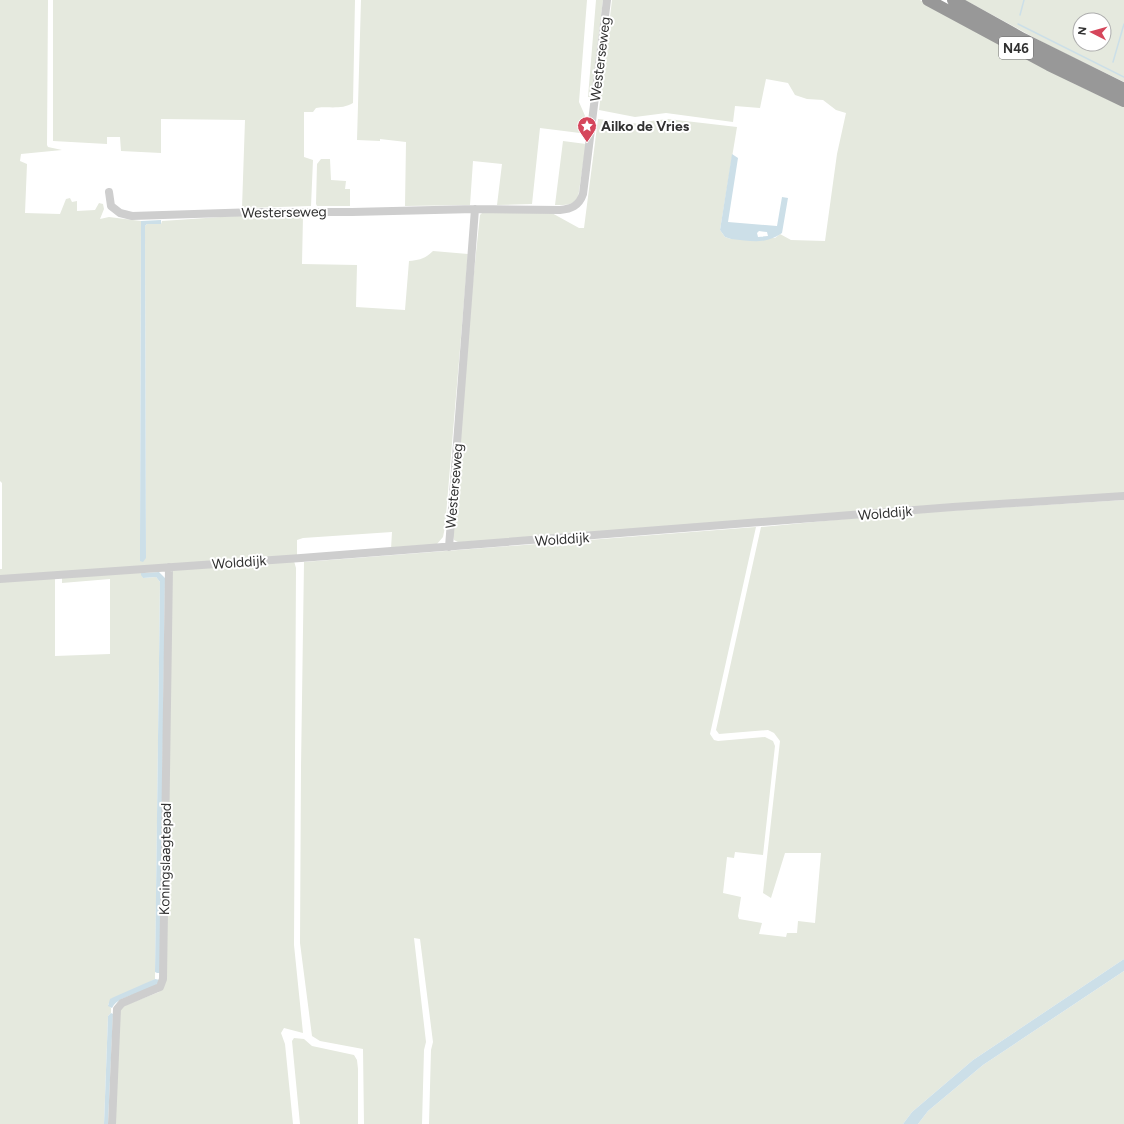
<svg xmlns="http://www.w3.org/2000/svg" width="1124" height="1124" font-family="Figtree,sans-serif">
<rect width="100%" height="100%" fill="#fff"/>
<!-- green -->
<path fill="#e5e9de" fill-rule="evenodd" d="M0 0H48L47 145 48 147 62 150 21 154 20 161 27 164 25 213 60 214 66 199 70 198 72 202 77 201V211L95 210 99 203 103 204 104 209 100 219 109 217 141 221 140 544 146 558 145 226 147 224H161L162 221 250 215 303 216 302 264 357 265 356 307 405 310 409 261C419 260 425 259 433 251L468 254 445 527 443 537 437 544 391 549 392 532 303 538 297 540V555L0 576V569H2V483L0 481Z
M53 0H355L353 103C342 110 329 106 316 108L313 112H304V157L313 160 311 206 242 208 245 120 161 119V153L121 151 120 137H107V144L53 141Z
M361 0H587L579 102 589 125 588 134 540 128 532 204 497 205 502 164 473 161 470 205 405 206 406 142 380 139V141L357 140Z
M596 0H603L591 97H588Z
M612 0H920L1075 84 1124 107V494L460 543 454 540 453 536 472 291 480 215 482 213 550 212 579 228H584L598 119 640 124 651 121 668 119 737 127 720 230 725 237 731 239 775 238 780 234 791 240 825 241 837 154 846 113 836 110 823 100 807 99 795 95 788 83 766 79 760 108 735 106 733 122 666 113 635 117 599 110Z
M965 0H1124V82L1046 44ZM1080 20H1104V44H1080Z
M563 141 586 144 578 198C572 206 564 205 555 205Z
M321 159H330L331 180 346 181 345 189H350V206H317L316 204 317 164Z
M1124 500V959L973 1060 912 1112 903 1124H429L431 1050 433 1042 420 939 414 938 426 1042 424 1050 422 1124H364L363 1049 320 1041 312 1036 300 943 301 768 304 562 756 527 710 734 714 740 718 741 765 737 773 741 775 746 763 855 735 852 734 858 727 857 723 893 741 897 738 916 739 919 762 923 759 934 786 937 787 933H797L798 921 815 923 821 853H785L771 898 763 893 780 741 774 733 768 730 719 734 716 730 761 527 896 514Z
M294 561 296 568 294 945 303 1033 284 1028 281 1033 285 1044 293 1124H114L120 1011 121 1007 159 992 166 981 172 570Z
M126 573H141L143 578 156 577 160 582 155 979 108 1004 111 1008V1013L108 1016 104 1124H0V582L55 578V656L110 654V579L62 583V578Z
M1124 971V1124H918L928 1111 983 1065Z
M294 1038 304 1039 312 1046 354 1055 357 1060 358 1069V1124H300L292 1041Z"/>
<!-- water -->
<path fill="#ccdfe8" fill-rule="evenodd" d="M732 154 738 158 728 222 777 226 782 197 788 198 782 233C764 245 752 241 731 239L725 237 720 230ZM759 231 767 232 768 236 758 237 757 233Z
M161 220V224H147L145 226 146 558 143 562 140 561V544L141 221Z
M159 572 165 578 160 973H157L155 972 160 582 156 577 143 578 141 575V573Z
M1124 959V971L983 1065 928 1111 918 1124H903L912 1112 973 1060Z
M155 979 160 980C153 995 120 992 112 1008L108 1006 110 999 114 997Z
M111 1013 113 1014 108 1124H104L108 1016Z"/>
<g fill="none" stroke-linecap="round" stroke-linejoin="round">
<!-- stream -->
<path stroke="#ccdfe8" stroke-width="1.5" d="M1020 15 1024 0
M1018 24 1124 77
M1113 62 1124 24"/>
<!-- minor -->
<path stroke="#cecece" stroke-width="8" d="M109 192 111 206 120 213 132 216 257 212H352L475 209 560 210C571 209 579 206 583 194L607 0
M449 547 475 209
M0 579 301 558 953 507 1124 496
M112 1124 117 1009 122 1003 160 987 163 979 169 567"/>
<!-- highway -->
<path stroke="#989898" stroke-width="12" d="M928 0 1049 65 1124 101
M953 0 1023 39 1124 89"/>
</g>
<!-- icons -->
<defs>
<g id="sight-pin" transform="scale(1)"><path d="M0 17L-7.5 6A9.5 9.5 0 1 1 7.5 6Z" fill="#d5465b" stroke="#fff"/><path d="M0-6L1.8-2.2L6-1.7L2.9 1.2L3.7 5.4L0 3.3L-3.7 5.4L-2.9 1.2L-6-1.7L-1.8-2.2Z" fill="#fff"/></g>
</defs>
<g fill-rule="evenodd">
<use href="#sight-pin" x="587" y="126"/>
</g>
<g text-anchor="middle" stroke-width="4" stroke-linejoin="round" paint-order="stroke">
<!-- shield labels -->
<rect fill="#fff" stroke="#6f6f6f" stroke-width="1" x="999" y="37" width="34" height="22" rx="3"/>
<g font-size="13" font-weight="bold" fill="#313131">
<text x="1016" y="53">N46</text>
</g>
<!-- street labels -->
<g font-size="14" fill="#313131" stroke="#fff">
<text transform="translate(600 59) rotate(-83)" y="5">Westerseweg</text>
<text transform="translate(284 212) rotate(-1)" y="5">Westerseweg</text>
<text transform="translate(454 486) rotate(-85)" y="5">Westerseweg</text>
<text transform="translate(885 513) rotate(-5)" y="5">Wolddijk</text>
<text transform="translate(562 539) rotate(-4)" y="5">Wolddijk</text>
<text transform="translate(239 562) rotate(-4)" y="5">Wolddijk</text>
<text transform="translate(165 859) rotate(-89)" y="5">Koningslaagtepad</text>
</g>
<!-- poi labels -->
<g font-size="14" font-weight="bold" fill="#313131" stroke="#fff" text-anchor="start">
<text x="601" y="131">Ailko de Vries</text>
</g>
</g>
<!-- north arrow -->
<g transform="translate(1092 32) rotate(276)"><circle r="19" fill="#ffffff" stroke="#adadad"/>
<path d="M0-3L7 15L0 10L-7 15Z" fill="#d5465b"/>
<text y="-6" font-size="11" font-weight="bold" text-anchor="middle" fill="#313131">N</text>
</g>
</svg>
